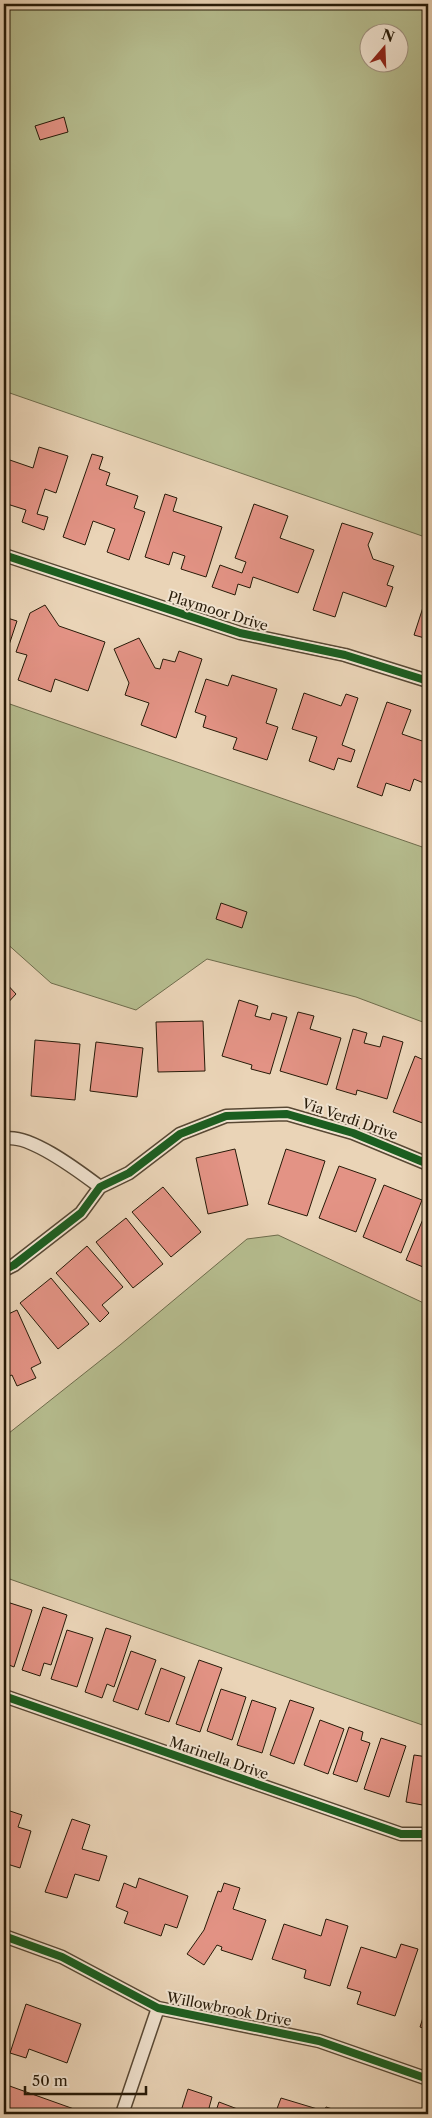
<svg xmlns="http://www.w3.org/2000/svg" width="432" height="2118" font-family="'Libre Caslon Text',serif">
<rect width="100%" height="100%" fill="#ead4b7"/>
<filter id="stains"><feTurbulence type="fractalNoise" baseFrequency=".004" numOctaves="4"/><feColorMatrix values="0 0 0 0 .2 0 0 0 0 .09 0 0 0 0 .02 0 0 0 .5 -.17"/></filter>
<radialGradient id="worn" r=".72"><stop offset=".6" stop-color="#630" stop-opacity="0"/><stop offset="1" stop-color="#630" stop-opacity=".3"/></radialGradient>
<!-- green -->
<path fill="#b6bd8f" stroke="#6e6c4c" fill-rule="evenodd" d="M4 4H428V538L4 391ZM370 32H400V62H370Z
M4 702 428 849V1024L356 997 207 959 136 1010 51 983 4 941Z
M278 1235 428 1305V1727L4 1577V1437L120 1345 247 1239Z"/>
<!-- building -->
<path fill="#e39385" stroke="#271a08" d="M64 117 68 132 40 140 35 126Z
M39 447 68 456 56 493 45 489 37 514 48 517 44 530 22 522 26 510 4 503V458L33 468Z
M92 454 103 457 99 469 110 473 106 485 138 496 134 508 145 512 129 560 107 552 115 529 93 521 85 545 63 537Z
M165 494 177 498 173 511 222 527 206 577 181 569 185 556 173 552 169 565 145 557Z
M254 504 288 516 280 538 314 550 298 593 253 577 250 588 238 584 235 595 212 587 220 565 242 573 246 562 235 558Z
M342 523 373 533 368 545 373 559 394 566 387 585 393 587 386 607 343 592 335 617 313 610Z
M428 592V639L414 635Z
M4 605 8 606 4 617 17 621 4 660Z
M45 605 59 626 105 642 88 691 55 679 51 692 18 680 27 655 16 652 30 613Z
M139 638 155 668 160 669 163 659 175 662 179 651 202 659 176 738 141 725 149 703 125 695 129 683 114 649Z
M232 675 277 689 266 723 278 727 267 760 233 749 237 738 203 727 206 716 195 712 206 679 228 686Z
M304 693 341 706 346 694 358 698 342 745 355 750 351 762 338 758 334 770 309 761 317 737 292 729Z
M387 702 411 710 402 734 428 743V779L426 784 414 779 410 791 386 783 382 796 357 787Z
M221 903 247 912 242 928 216 919Z
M4 981 16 994 4 1007Z
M239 1000 258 1006 255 1016 270 1020 272 1013 287 1017 270 1074 251 1069 252 1065 222 1056Z
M298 1012 314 1016 310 1029 341 1038 327 1085 280 1071Z
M203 1021 205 1071 158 1072 156 1022Z
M353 1029 367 1033 364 1043 380 1047 383 1036 403 1042 387 1099 357 1090 356 1095 336 1089Z
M35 1040 80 1044 75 1100 31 1096Z
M96 1042 143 1048 137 1097 90 1091Z
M415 1056 428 1062 426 1071 428 1072V1125L393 1112Z
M235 1149 248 1205 208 1214 196 1158Z
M286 1149 325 1161 307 1216 268 1204Z
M339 1166 376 1179 356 1232 319 1218Z
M384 1185 422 1200 401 1253 363 1237Z
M163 1187 201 1232 171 1257 132 1212Z
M428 1207V1269L406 1260Z
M126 1218 163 1264 133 1288 96 1242Z
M87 1246 123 1287 102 1305 109 1313 100 1322 56 1273Z
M51 1278 89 1324 58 1349 20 1303Z
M17 1310 41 1363 31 1368 36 1378 17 1386 12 1375 5 1378 4 1376V1316Z
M7 1602 32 1610 14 1667 4 1663V1612Z
M43 1607 67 1615 51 1665 44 1663 40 1676 22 1670Z
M106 1628 131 1636 114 1687 107 1684 102 1698 85 1692Z
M67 1630 93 1638 77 1687 51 1679Z
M131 1651 156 1660 138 1710 113 1701Z
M199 1660 222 1668 200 1732 176 1724Z
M161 1668 185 1677 169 1722 145 1714Z
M221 1689 246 1697 232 1740 207 1731Z
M252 1700 276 1708 262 1753 237 1745Z
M290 1700 314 1708 294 1764 270 1755Z
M320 1720 344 1729 328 1774 304 1765Z
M349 1727 363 1732 361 1740 370 1743 357 1782 333 1774Z
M381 1738 406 1746 389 1797 364 1789Z
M414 1755 428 1757V1806L406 1802Z
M4 1809 22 1815 18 1827 31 1831 20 1868 4 1863Z
M72 1819 90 1825 82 1849 107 1856 99 1881 75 1874 67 1898 45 1892Z
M139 1878 188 1896 177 1928 165 1924 161 1936 124 1923 128 1912 116 1907 124 1883 136 1888Z
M224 1883 240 1888 233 1909 266 1920 252 1960 221 1950 222 1947 217 1945 204 1965 187 1954 204 1930 218 1891 221 1892Z
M326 1919 348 1926 330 1986 304 1978 306 1970 272 1959 284 1924 321 1936Z
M401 1944 418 1949 395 2016 357 2004 361 1992 347 1988 361 1947 396 1958Z
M428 2002V2030L420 2027Z
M26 2004 81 2024 67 2063 29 2049 26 2058 10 2053Z
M4 2084 74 2109 72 2114H4Z
M188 2089 212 2097 209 2108 216 2111 219 2102 248 2113V2114H190L181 2111Z
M281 2098 324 2111 326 2107 342 2112V2114H275Z"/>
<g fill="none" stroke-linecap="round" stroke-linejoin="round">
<!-- street casing -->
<g stroke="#584834" stroke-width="15">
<path id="street" d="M4 555 240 633 345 655 428 681
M4 1139C28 1132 80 1172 100 1187
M4 1270 14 1265 81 1213 100 1187 129 1173 180 1134 226 1116 287 1114 353 1133 428 1164
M4 1696 401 1834H428
M4 1936 62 1957 158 2008 319 2041 428 2079
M122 2114 158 2008"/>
</g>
<!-- street -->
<use href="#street" stroke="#f1e3d0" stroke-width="12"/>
<!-- cycleway casing -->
<g stroke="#f1e3d0" stroke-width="11">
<path id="cycleway" d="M4 555 240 633 345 655 428 681
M4 1270 14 1265 81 1213 100 1187 129 1173 180 1134 226 1116 287 1114 353 1133 428 1164
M4 1696 401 1834H428
M4 1936 62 1957 158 2008 319 2041 428 2079"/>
</g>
<!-- cycleway -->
<use href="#cycleway" stroke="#1b5e20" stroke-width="8"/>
</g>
<g text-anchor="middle" stroke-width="4" stroke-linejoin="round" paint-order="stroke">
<!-- street labels -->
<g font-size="14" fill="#271a08" stroke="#f1e3d0">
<text transform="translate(218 611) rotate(17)" y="5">Playmoor Drive</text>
<text transform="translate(350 1119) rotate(19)" y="5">Via Verdi Drive</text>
<text transform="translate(219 1758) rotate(19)" y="5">Marinella Drive</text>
<text transform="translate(229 2009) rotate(11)" y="5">Willowbrook Drive</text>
</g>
</g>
<!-- margin -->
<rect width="432" height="2118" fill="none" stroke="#ead4b7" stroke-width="20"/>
<rect x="5" y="5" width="422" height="2108" fill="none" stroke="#271a08" stroke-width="2.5"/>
<rect x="10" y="10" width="412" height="2098" fill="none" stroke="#271a08"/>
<!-- north arrow -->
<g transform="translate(384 48) rotate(19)"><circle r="24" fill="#f1e3d0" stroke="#a09380"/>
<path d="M0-4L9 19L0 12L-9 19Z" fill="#8f2418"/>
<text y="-8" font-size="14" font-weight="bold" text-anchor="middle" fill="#271a08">N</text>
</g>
<!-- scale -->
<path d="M25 2086v8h121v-8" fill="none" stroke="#271a08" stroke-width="2.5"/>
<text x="32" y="2086" font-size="15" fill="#271a08" stroke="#f1e3d0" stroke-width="4" paint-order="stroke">50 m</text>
<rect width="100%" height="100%" filter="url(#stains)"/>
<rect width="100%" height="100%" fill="url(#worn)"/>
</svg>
